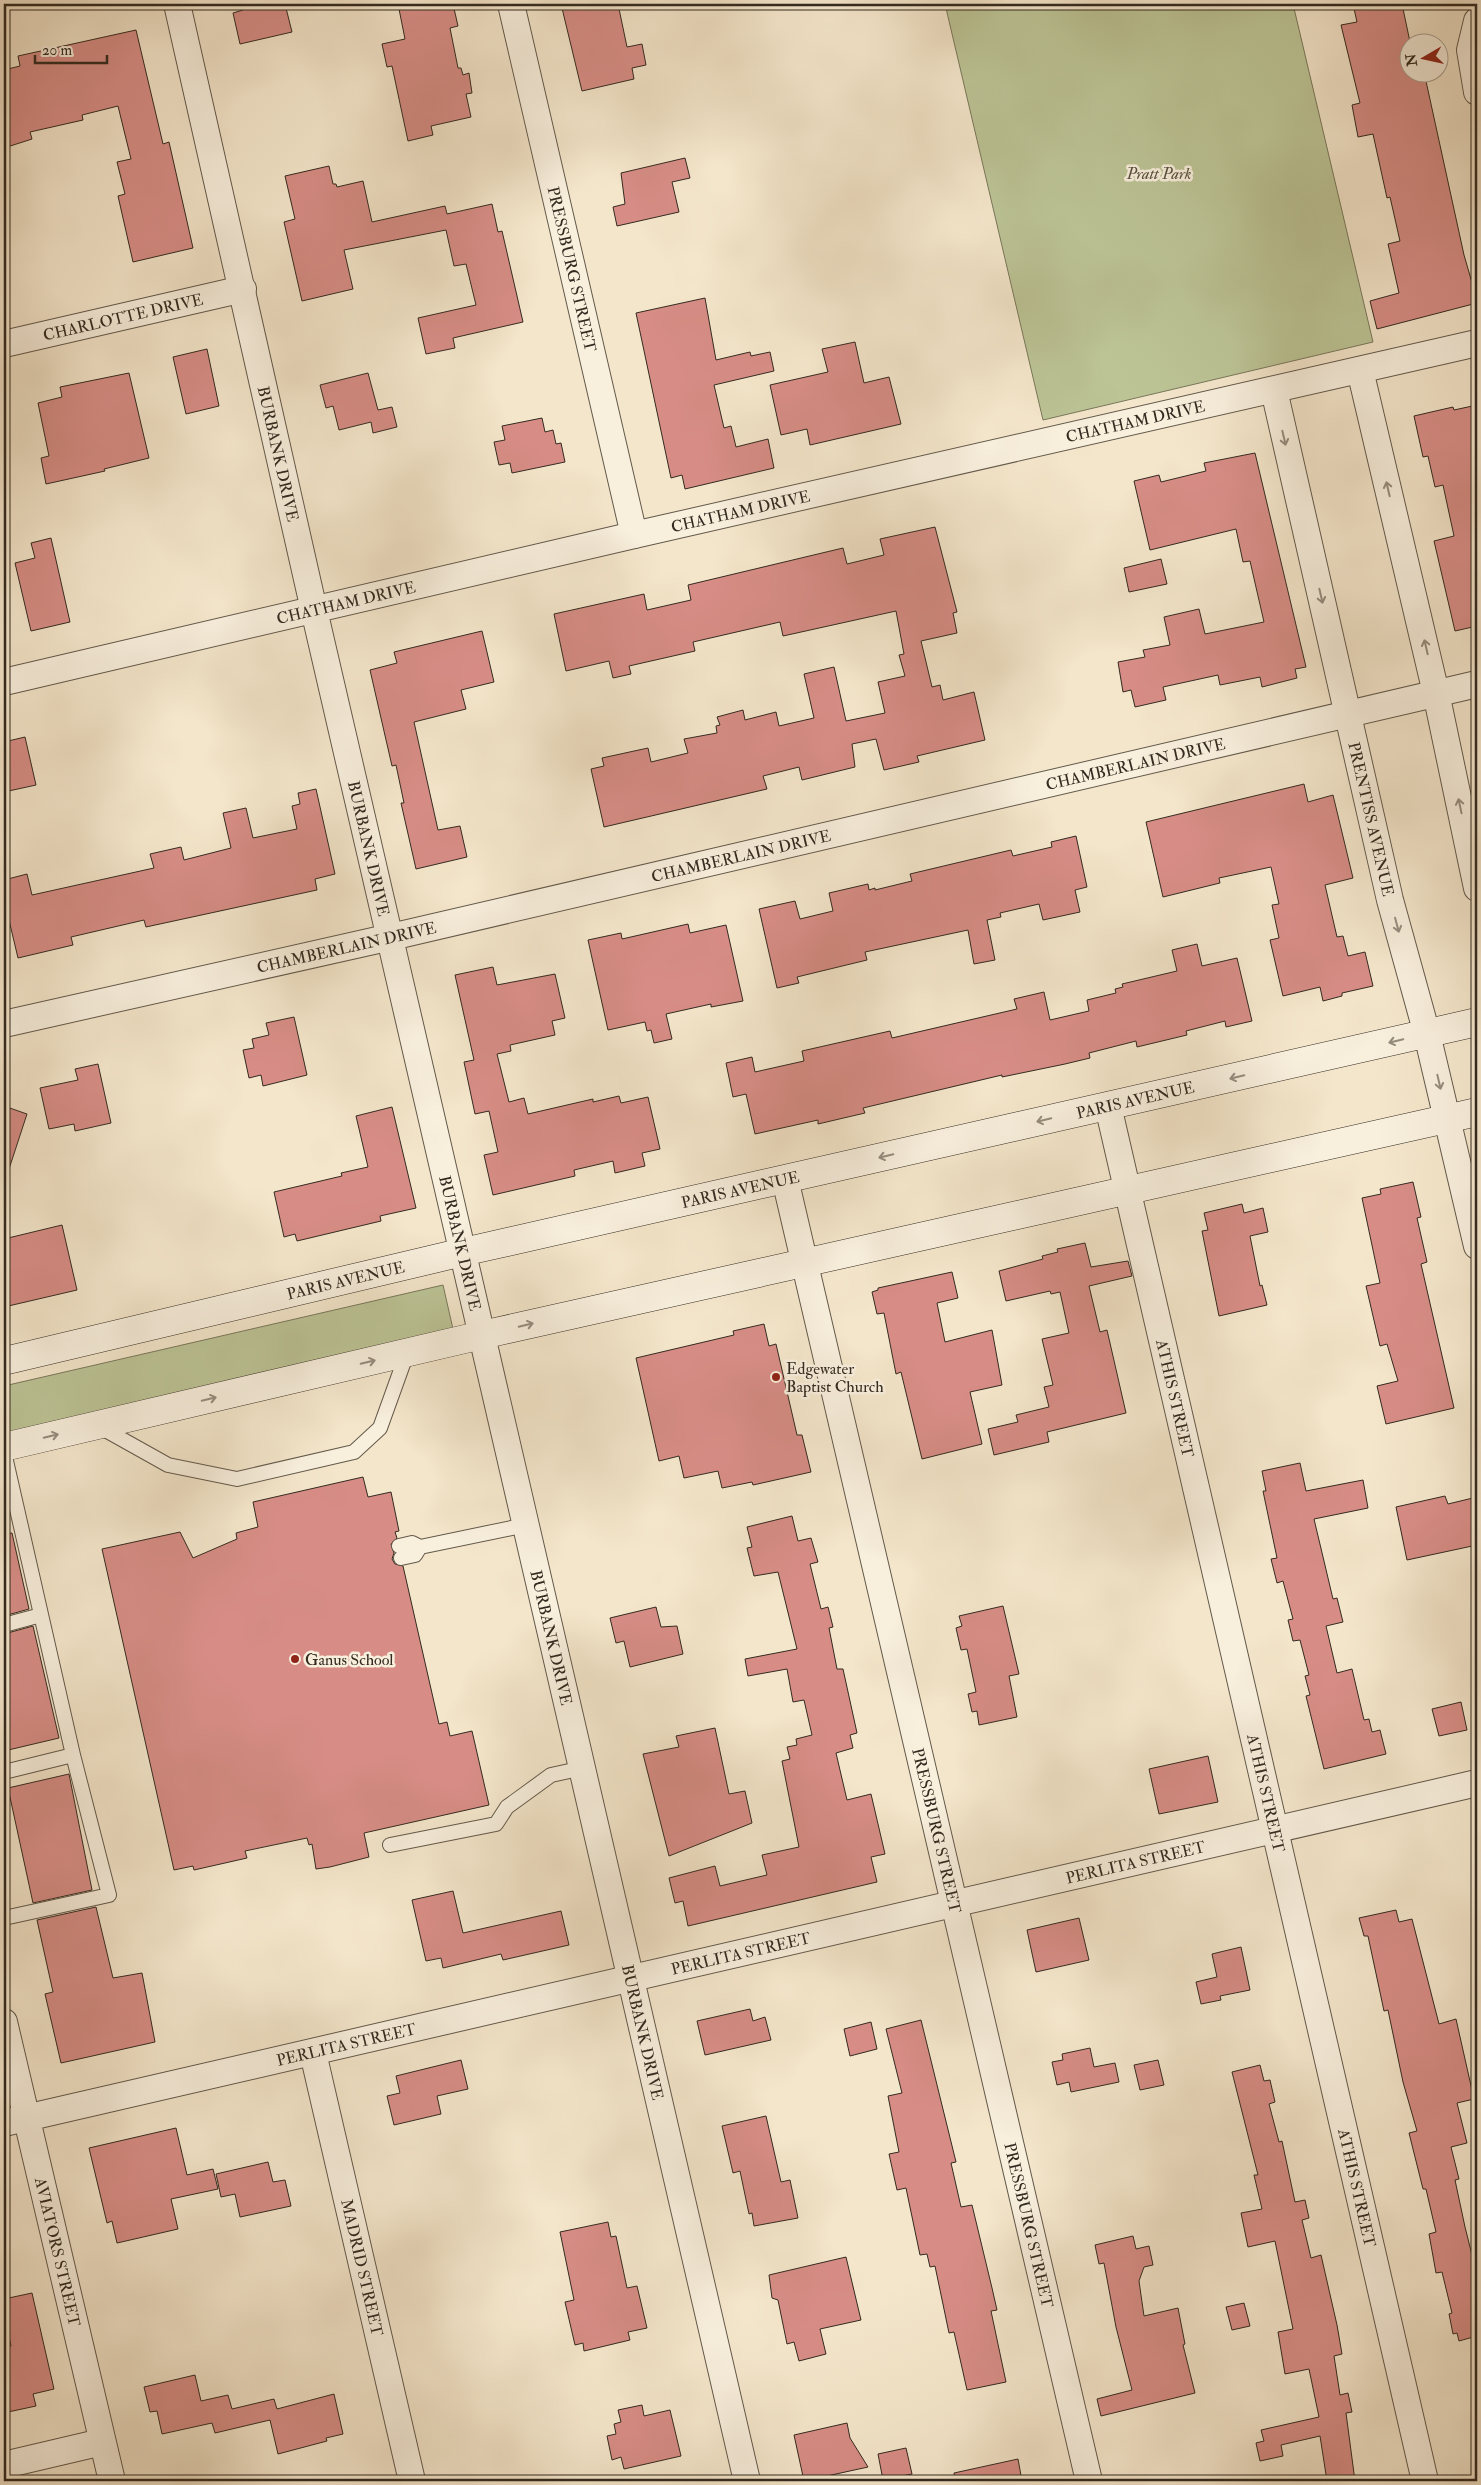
<svg xmlns="http://www.w3.org/2000/svg" width="1481" height="2485" font-family="'IM FELL Double Pica',serif">
<rect width="100%" height="100%" fill="#f4e6cb"/>
<filter id="stains"><feTurbulence type="fractalNoise" baseFrequency=".004" numOctaves="4"/><feColorMatrix values="0 0 0 0 .2 0 0 0 0 .09 0 0 0 0 .02 0 0 0 .5 -.17"/></filter>
<radialGradient id="worn" r=".72"><stop offset=".6" stop-color="#630" stop-opacity="0"/><stop offset="1" stop-color="#630" stop-opacity=".3"/></radialGradient>
<!-- green -->
<path fill="#bcc496" stroke="#78775b" d="M945 4H1293L1373 342 1043 420Z
M443 1285 453 1329 4 1434V1386Z"/>
<!-- building -->
<path fill="#d78d86" stroke="#332a20" d="M241 4H285L292 32 240 44 233 13 243 10Z
M398 4H453L458 26 450 28 458 68H461L463 75 469 73 472 93 466 94 471 117 431 126 433 135 408 141 392 66 387 67 382 44 405 39Z
M561 4H618L627 47 642 44 646 65 632 68 634 79 582 91Z
M1353 4H1402L1410 42H1408V72H1424L1464 255 1477 300V303L1377 329 1370 301 1399 293 1388 244 1400 241 1390 197 1387 198 1373 134 1358 137 1352 105 1360 103 1341 25 1357 22Z
M136 30 163 144 169 142 193 248 133 262 118 196 125 194 117 162 131 159 118 106 82 115 83 120 30 132 32 139 4 148V70L20 66 18 56Z
M685 158 690 178 672 182 679 212 617 226 613 207 625 204 621 173Z
M329 166 333 184H336L337 187 363 181 372 222 445 206 447 214 492 204 498 232 502 231 523 322 453 338 455 348 426 354 418 318 476 305 466 264 454 266 446 230 344 250 353 289 302 301 284 222 295 219 285 176Z
M705 298 716 360 750 352 751 356 770 352 774 371 714 385 724 428 731 426 736 447 768 439 774 468 685 489 682 475 671 478 636 313Z
M855 342 864 383 889 377 901 424 810 445 807 429 781 435 770 385 828 372 822 349Z
M207 349 219 406 186 414 173 357Z
M129 373 149 458 104 469 105 471 46 484 41 458 49 456 38 403 62 397 60 387Z
M368 373 378 410 392 407 397 427 373 433 371 422 339 430 333 406 326 408 320 385Z
M1477 405V491H1473L1477 511V626L1455 631 1434 541 1454 536 1443 485 1435 487 1428 456 1423 457 1414 416 1453 407 1454 410Z
M542 418 545 432 553 430 556 444 561 443 565 462 512 473 510 463 499 465 494 442 505 440 502 426Z
M1255 453 1306 667 1295 669 1297 678 1262 687 1260 677 1220 685 1218 675 1163 687 1166 700 1135 707 1131 690 1123 692 1118 662 1145 657 1143 650 1170 645 1164 617 1199 609 1205 634 1264 622 1250 561 1243 562 1236 529 1150 550 1134 481 1159 475 1161 482 1206 471 1204 463Z
M935 527 957 612 953 613 957 633 921 641 932 687 940 685 943 700 974 692 985 740 917 756 919 762 884 770 876 739 852 744 855 767 802 780 799 767 763 776 767 789 604 827 591 769 604 766 602 758 648 748 651 762 688 753 684 739 717 733 716 726 720 725 717 717 743 710 745 720 776 712 779 726 814 718 804 674 834 667 846 721 885 713 878 682 905 676 899 655 904 654 896 611 783 636 780 622 693 642 695 651 629 666 631 674 613 678 609 661 566 671 554 614 644 594 647 610 691 600 688 585 843 548 847 564 884 555 880 539Z
M51 538 70 622 31 631 15 563 35 558 31 543Z
M1161 559 1167 584 1129 592 1124 568Z
M482 631 494 682 461 690 466 709 414 722 438 830 460 826 467 857 416 869 401 803H404L396 765 392 766 370 670 397 663 394 652Z
M25 737 36 785 4 792V742Z
M1304 784 1308 802 1333 795 1353 878 1325 885 1337 937 1343 936 1348 956 1365 952 1373 986 1342 993V996L1323 1001 1320 987 1283 996 1270 940 1279 938 1272 905 1279 904 1271 867 1219 878 1220 883 1163 897 1146 822Z
M316 789 335 874 315 879 317 890 146 927 144 920 71 937 73 945 18 958 4 899V880L27 874 32 895 154 868 150 854 181 847 184 860 231 848 223 813 246 808 253 838 297 829 292 806 300 804 298 793Z
M1076 836 1087 887 1075 890 1080 912 1043 920 1039 904 1000 913 1001 917 987 920 995 960 974 964 968 930 865 952 867 960 797 977 799 983 777 988 759 909 795 901 800 919 833 911 829 893 868 884 869 890 875 888V890L912 881 910 874 1011 850 1013 856 1052 847 1051 842Z
M688 924 690 933 726 925 743 1001 711 1007V1004L666 1014 672 1039 654 1043 651 1030 647 1031 645 1022 608 1030 588 940 621 933 622 939Z
M1197 944 1202 966 1237 958 1252 1021 1226 1027 1225 1021 1186 1031 1187 1035 1137 1047 1136 1041 1089 1053 1090 1058 1065 1064 1002 1077V1075L863 1108 865 1113 818 1124V1120L755 1134 746 1094 733 1097 726 1063 752 1057 755 1072 804 1061 802 1051 890 1031 892 1038 1017 1009 1014 999 1044 992 1050 1020 1089 1011 1087 1000 1116 993 1115 989 1123 987 1122 984 1177 971 1172 950Z
M493 967 497 985 555 974 565 1018 552 1021 555 1035 510 1045 511 1051 497 1054 509 1102 524 1098 528 1114 593 1099V1102L619 1096 621 1103 648 1097 660 1149 642 1153 645 1166 615 1173 613 1161 574 1170 575 1176 493 1195 484 1155 498 1152 489 1111 475 1114 464 1062 474 1060 455 975Z
M294 1017 307 1075 263 1086 261 1075 249 1078 243 1050 254 1048 252 1039 269 1035 266 1023Z
M98 1064 111 1123 75 1131 74 1124 49 1129 40 1088 78 1080 75 1069Z
M4 1106 27 1114 8 1172H4Z
M392 1107 416 1208 380 1216 381 1221 297 1241 295 1234 284 1237 274 1192 342 1176 341 1173 368 1167 356 1116Z
M1413 1182 1421 1217 1417 1218 1427 1262 1421 1264 1454 1408 1386 1424 1377 1386 1398 1381 1387 1344 1380 1346 1366 1286 1380 1283 1362 1198 1381 1194 1380 1189Z
M1242 1204 1244 1213 1263 1208 1268 1232 1250 1236 1260 1286 1262 1285 1267 1305 1219 1316 1202 1231 1208 1230 1204 1213Z
M62 1225 77 1290 4 1307V1239Z
M1085 1243 1091 1267 1128 1261 1132 1276 1089 1286 1100 1332 1107 1330 1126 1413 1047 1432 1049 1442 994 1455 988 1429 1018 1422 1016 1415 1049 1407 1044 1387 1053 1385 1042 1339 1069 1333 1060 1292 1051 1294 1050 1291 1006 1301 999 1271 1043 1259 1042 1256 1058 1252 1057 1249Z
M952 1272 958 1298 937 1303 945 1342 992 1330 1002 1385 970 1392 982 1444 922 1459 901 1372 896 1374 884 1313 877 1314 872 1292 878 1290V1288Z
M764 1324 769 1346 776 1344 797 1435H802L811 1472 753 1485 752 1482 722 1488 718 1471 684 1478 679 1456 659 1461 636 1358 734 1335 733 1331Z
M1300 1463 1306 1491 1363 1480 1368 1508 1314 1519 1333 1599 1337 1598 1343 1622 1326 1626 1337 1673 1352 1669 1364 1720 1369 1719 1372 1732 1380 1730 1386 1754 1324 1769 1306 1696 1310 1695 1305 1676 1309 1675 1300 1640 1293 1641 1288 1620 1293 1619 1283 1581 1277 1583 1271 1559 1277 1558 1263 1491H1266L1262 1471Z
M363 1477 368 1497 391 1492 399 1531 395 1532 397 1538 391 1544 394 1553 392 1559 395 1564 403 1566 439 1724 447 1722 450 1736 472 1731 489 1805 364 1833 369 1857 330 1867 316 1869 312 1844 309 1845 307 1838 245 1851 247 1858 194 1870 193 1866 174 1870 102 1549 180 1532 193 1558 237 1539 236 1533 258 1527 253 1502Z
M1445 1496 1448 1504 1477 1497V1545L1407 1560 1396 1507Z
M792 1516 798 1541 811 1538 818 1562 810 1564 821 1609 828 1607 833 1627 829 1628 837 1669H843L857 1733 850 1735 853 1748 836 1753 847 1800 871 1794 885 1854 871 1857 877 1882 688 1926 683 1901 675 1903 669 1878 715 1866 720 1886 767 1875 762 1855 799 1847 782 1761 790 1759 787 1747 797 1745 796 1739 812 1735 804 1700 793 1702 787 1669 748 1676 745 1659 797 1649 778 1572 754 1576 747 1548 752 1547 747 1527Z
M12 1533 29 1609 4 1616V1534Z
M1003 1606 1019 1674 1009 1676 1017 1717 979 1725 977 1711 972 1712 968 1694 976 1692 967 1649 961 1650 956 1628 962 1626 959 1616Z
M656 1607 661 1627 677 1626 683 1654 630 1667 624 1641 616 1643 610 1618Z
M33 1626 59 1738 4 1751V1634Z
M1461 1702 1467 1730 1439 1736 1432 1709Z
M715 1728 729 1794 745 1791 752 1823 669 1856 643 1754 679 1747 676 1736Z
M1208 1756 1218 1802 1159 1814 1149 1769Z
M69 1774 92 1890 33 1903 8 1788Z
M453 1891 463 1933 561 1911 569 1945 503 1960 501 1954 443 1968 441 1958 426 1961 412 1900Z
M96 1907 113 1978 142 1973 155 2042 61 2063 45 1994 53 1992 37 1920Z
M1396 1910 1399 1922 1412 1919 1439 2024 1456 2019 1474 2099 1457 2103 1467 2143 1451 2147 1459 2179 1455 2180 1465 2227 1472 2255 1477 2254V2336L1459 2341 1457 2333 1453 2334 1449 2314 1452 2313 1442 2272 1436 2273 1429 2234 1436 2232 1426 2189H1423L1409 2133 1417 2131 1403 2082 1388 2010 1384 2011 1368 1936H1364L1359 1918Z
M1079 1918 1089 1960 1036 1972 1027 1930Z
M1241 1947 1250 1990 1220 1996 1221 2000 1201 2004 1196 1982 1217 1977 1212 1954Z
M750 2009 753 2021 765 2017 771 2040 705 2055 697 2021Z
M921 2020 956 2162 951 2163 961 2207 972 2205 992 2288 997 2310 991 2311 1006 2382 967 2390 954 2332 949 2333 935 2266 930 2267 927 2254 920 2255 906 2188 897 2190 889 2154 899 2152 888 2096 902 2093 886 2029Z
M871 2022 877 2049 850 2056 844 2029Z
M1090 2048 1094 2067 1115 2063 1119 2082 1071 2092 1069 2082 1057 2085 1052 2062 1063 2060 1062 2054Z
M461 2060 468 2089 437 2096 441 2114 394 2125 387 2096 400 2093 396 2076Z
M1158 2060 1164 2085 1140 2090 1134 2065Z
M1260 2065 1264 2081 1270 2080 1275 2102 1269 2104 1279 2142 1282 2141 1295 2202 1305 2200 1309 2218 1302 2220 1311 2258 1321 2255 1337 2325 1342 2354 1334 2356 1340 2395 1348 2393 1352 2412 1346 2413 1355 2481H1327L1320 2436 1281 2445 1283 2456 1260 2461 1256 2443 1264 2441 1261 2430 1319 2417 1309 2369 1285 2374 1278 2332 1293 2329 1275 2241 1248 2247 1241 2213 1262 2209 1254 2175H1258L1232 2072Z
M766 2116 781 2182 790 2180 798 2218 754 2226 752 2213 749 2214 740 2171 733 2173 722 2126Z
M176 2128 187 2175 213 2169 218 2189 171 2199 178 2229 117 2243 112 2221 107 2223 89 2148Z
M268 2162 273 2182 285 2180 291 2206 240 2217 235 2194 221 2197 216 2174Z
M608 2222 611 2237 616 2236 627 2288 637 2286 647 2328 628 2332 630 2340 584 2351 583 2343 575 2345 565 2302 574 2300 560 2232Z
M1133 2236 1136 2249 1149 2246 1153 2265 1144 2267 1139 2281 1144 2316 1178 2308 1185 2344 1183 2345 1195 2393 1101 2416 1097 2399 1132 2390 1116 2327 1104 2263 1099 2264 1095 2245Z
M846 2257 861 2320 820 2329 826 2354 799 2361 794 2342 787 2344 778 2300 772 2298 769 2275Z
M32 2293 54 2389 33 2394 36 2406 8 2412 4 2393V2348L11 2346 4 2313V2299Z
M1244 2303 1250 2326 1232 2330 1226 2307Z
M195 2375 201 2401 228 2395 232 2409 274 2399 277 2409 334 2394 343 2434 326 2438 327 2441 278 2454 270 2420 215 2433 212 2423 162 2434 157 2411 150 2412 144 2387Z
M642 2405 644 2416 670 2410 681 2456 624 2469 621 2457 612 2460 607 2436 616 2434 614 2424 621 2422 618 2410Z
M847 2423 850 2438 868 2467 804 2481 794 2435Z
M906 2448 912 2474 883 2480 878 2454Z
M1018 2459 1022 2481H955L954 2473Z"/>
<g fill="none" stroke-linecap="round" stroke-linejoin="round">
<!-- lane casing -->
<g stroke="#63594b" stroke-width="16">
<path id="lane" d="M100 1427 168 1465 237 1479 354 1452 380 1428 407 1353
M4 1452 73 1755 4 1772
M399 1546 412 1543 420 1547
M401 1558 415 1555 420 1547 526 1525
M4 1625 41 1615
M390 1845 496 1824 507 1807 551 1775 583 1768
M4 1918 109 1895 73 1755"/>
</g>
<!-- street casing -->
<g stroke="#63594b" stroke-width="28">
<g id="street">
<path id="s1" d="M177 4 314 610 747 2481"/>
<path id="s2" d="M511 4 634 535"/>
<path d="M1477 21 1470 50 1477 92"/>
<path id="s3" d="M4 344 243 289"/>
<path d="M1360 370 1436 693 1477 888"/>
<path id="s4" d="M1274 390 1390 900 1427 1034 1477 1246"/>
<path id="s5" d="M4 682 634 535 1477 343"/>
<path id="s6" d="M4 1024 391 937 1477 684"/>
<path id="s7" d="M1108 1106 1425 2481"/>
<path id="s8" d="M785 1179 1089 2481"/>
<path id="s9" d="M4 2022 112 2481"/>
<path id="s10" d="M313 2053 412 2481"/>
<path id="s11" d="M4 2123 1477 1783"/>
<path d="M4 2465 102 2442"/>
</g>
</g>
<!-- secondary casing -->
<g stroke="#332a20" stroke-width="29">
<g id="secondary">
<path id="s12" d="M4 1361 463 1252 1477 1022"/>
<path d="M4 1447 482 1335 1477 1112"/>
</g>
</g>
<!-- lane -->
<use href="#lane" stroke="#f8efdd" stroke-width="14"/>
<!-- street -->
<use href="#street" stroke="#f8efdd" stroke-width="26"/>
<!-- secondary -->
<use href="#secondary" stroke="#f8efdd" stroke-width="28"/>
</g>
<!-- one-way arrows -->
<defs><path id="oneway-shaft" d="M-6 0H5M1.5-3L5.5 0L1.5 3" fill="none" stroke-width="1.6" stroke-linecap="round" stroke-linejoin="round" transform="scale(1.25)"/></defs>
<g stroke="#968c7e">
<use href="#oneway-shaft" transform="translate(1284 438) rotate(77)"/>
<use href="#oneway-shaft" transform="translate(1388 489) rotate(-103)"/>
<use href="#oneway-shaft" transform="translate(1321 596) rotate(77)"/>
<use href="#oneway-shaft" transform="translate(1426 647) rotate(-103)"/>
<use href="#oneway-shaft" transform="translate(1460 806) rotate(-102)"/>
<use href="#oneway-shaft" transform="translate(1397 925) rotate(75)"/>
<use href="#oneway-shaft" transform="translate(1396 1041) rotate(167)"/>
<use href="#oneway-shaft" transform="translate(1237 1077) rotate(167)"/>
<use href="#oneway-shaft" transform="translate(1439 1082) rotate(77)"/>
<use href="#oneway-shaft" transform="translate(1044 1120) rotate(167)"/>
<use href="#oneway-shaft" transform="translate(886 1156) rotate(167)"/>
<use href="#oneway-shaft" transform="translate(526 1325) rotate(-13)"/>
<use href="#oneway-shaft" transform="translate(368 1362) rotate(-13)"/>
<use href="#oneway-shaft" transform="translate(209 1399) rotate(-13)"/>
<use href="#oneway-shaft" transform="translate(51 1436) rotate(-13)"/>
</g>
<!-- markers -->
<g fill="#8f2418" stroke="#f8efdd" stroke-width="2">
<circle cx="776" cy="1377" r="5"/>
<circle cx="295" cy="1659" r="5"/>
</g>
<g text-anchor="middle" stroke-width="5" stroke-linejoin="round" paint-order="stroke">
<!-- park labels -->
<g font-size="16" font-style="italic" fill="#55503e" stroke="#f8efdd">
<text x="1159" y="179">Pratt Park</text>
</g>
<!-- street labels -->
<g font-size="16" fill="#332a20" stroke="#f8efdd">
<text dy="6" stroke="none"><textPath href="#s2" startOffset="272">PRESSBURG STREET</textPath></text>
<text dy="6" stroke="none"><textPath href="#s3" startOffset="122">CHARLOTTE DRIVE</textPath></text>
<text dy="6" stroke="none"><textPath href="#s5" startOffset="1161">CHATHAM DRIVE</textPath></text>
<text dy="6" stroke="none"><textPath href="#s1" startOffset="461">BURBANK DRIVE</textPath></text>
<text dy="6" stroke="none"><textPath href="#s5" startOffset="756">CHATHAM DRIVE</textPath></text>
<text dy="6" stroke="none"><textPath href="#s5" startOffset="351">CHATHAM DRIVE</textPath></text>
<text dy="6" stroke="none"><textPath href="#s6" startOffset="1161">CHAMBERLAIN DRIVE</textPath></text>
<text dy="6" stroke="none"><textPath href="#s4" startOffset="440">PRENTISS AVENUE</textPath></text>
<text dy="6" stroke="none"><textPath href="#s1" startOffset="866">BURBANK DRIVE</textPath></text>
<text dy="6" stroke="none"><textPath href="#s6" startOffset="756">CHAMBERLAIN DRIVE</textPath></text>
<text dy="6" stroke="none"><textPath href="#s6" startOffset="351">CHAMBERLAIN DRIVE</textPath></text>
<text dy="6" stroke="none"><textPath href="#s12" startOffset="1161">PARIS AVENUE</textPath></text>
<text dy="6" stroke="none"><textPath href="#s12" startOffset="756">PARIS AVENUE</textPath></text>
<text dy="6" stroke="none"><textPath href="#s1" startOffset="1271">BURBANK DRIVE</textPath></text>
<text dy="6" stroke="none"><textPath href="#s12" startOffset="351">PARIS AVENUE</textPath></text>
<text dy="6" stroke="none"><textPath href="#s7" startOffset="300">ATHIS STREET</textPath></text>
<text dy="6" stroke="none"><textPath href="#s1" startOffset="1676">BURBANK DRIVE</textPath></text>
<text dy="6" stroke="none"><textPath href="#s7" startOffset="705">ATHIS STREET</textPath></text>
<text dy="6" stroke="none"><textPath href="#s8" startOffset="669">PRESSBURG STREET</textPath></text>
<text dy="6" stroke="none"><textPath href="#s11" startOffset="1161">PERLITA STREET</textPath></text>
<text dy="6" stroke="none"><textPath href="#s11" startOffset="756">PERLITA STREET</textPath></text>
<text dy="6" stroke="none"><textPath href="#s1" startOffset="2081">BURBANK DRIVE</textPath></text>
<text dy="6" stroke="none"><textPath href="#s11" startOffset="351">PERLITA STREET</textPath></text>
<text dy="6" stroke="none"><textPath href="#s7" startOffset="1110">ATHIS STREET</textPath></text>
<text dy="6" stroke="none"><textPath href="#s8" startOffset="1074">PRESSBURG STREET</textPath></text>
<text dy="6" stroke="none"><textPath href="#s9" startOffset="236">AVIATORS STREET</textPath></text>
<text dy="6" stroke="none"><textPath href="#s10" startOffset="220">MADRID STREET</textPath></text>
</g>
<!-- poi labels -->
<g font-size="16" fill="#332a20" stroke="#f8efdd" text-anchor="start">
<text x="786" y="1374">Edgewater<tspan x="786" dy="18">Baptist Church</tspan></text>
<text x="305" y="1665">Ganus School</text>
</g>
</g>
<!-- margin -->
<rect width="1481" height="2485" fill="none" stroke="#f4e6cb" stroke-width="20"/>
<rect x="5" y="5" width="1471" height="2475" fill="none" stroke="#332a20" stroke-width="2.5"/>
<rect x="10" y="10" width="1461" height="2465" fill="none" stroke="#332a20"/>
<!-- north arrow -->
<g transform="translate(1424 58) rotate(261)"><circle r="24" fill="#f8efdd" stroke="#a9a091"/>
<path d="M0-4L9 19L0 12L-9 19Z" fill="#8f2418"/>
<text y="-8" font-size="14" font-weight="bold" text-anchor="middle" fill="#332a20">N</text>
</g>
<!-- scale -->
<path d="M35 55v8h72v-8" fill="none" stroke="#332a20" stroke-width="2.5"/>
<text x="42" y="55" font-size="15" fill="#332a20" stroke="#f8efdd" stroke-width="4" paint-order="stroke">20 m</text>
<rect width="100%" height="100%" filter="url(#stains)"/>
<rect width="100%" height="100%" fill="url(#worn)"/>
</svg>
